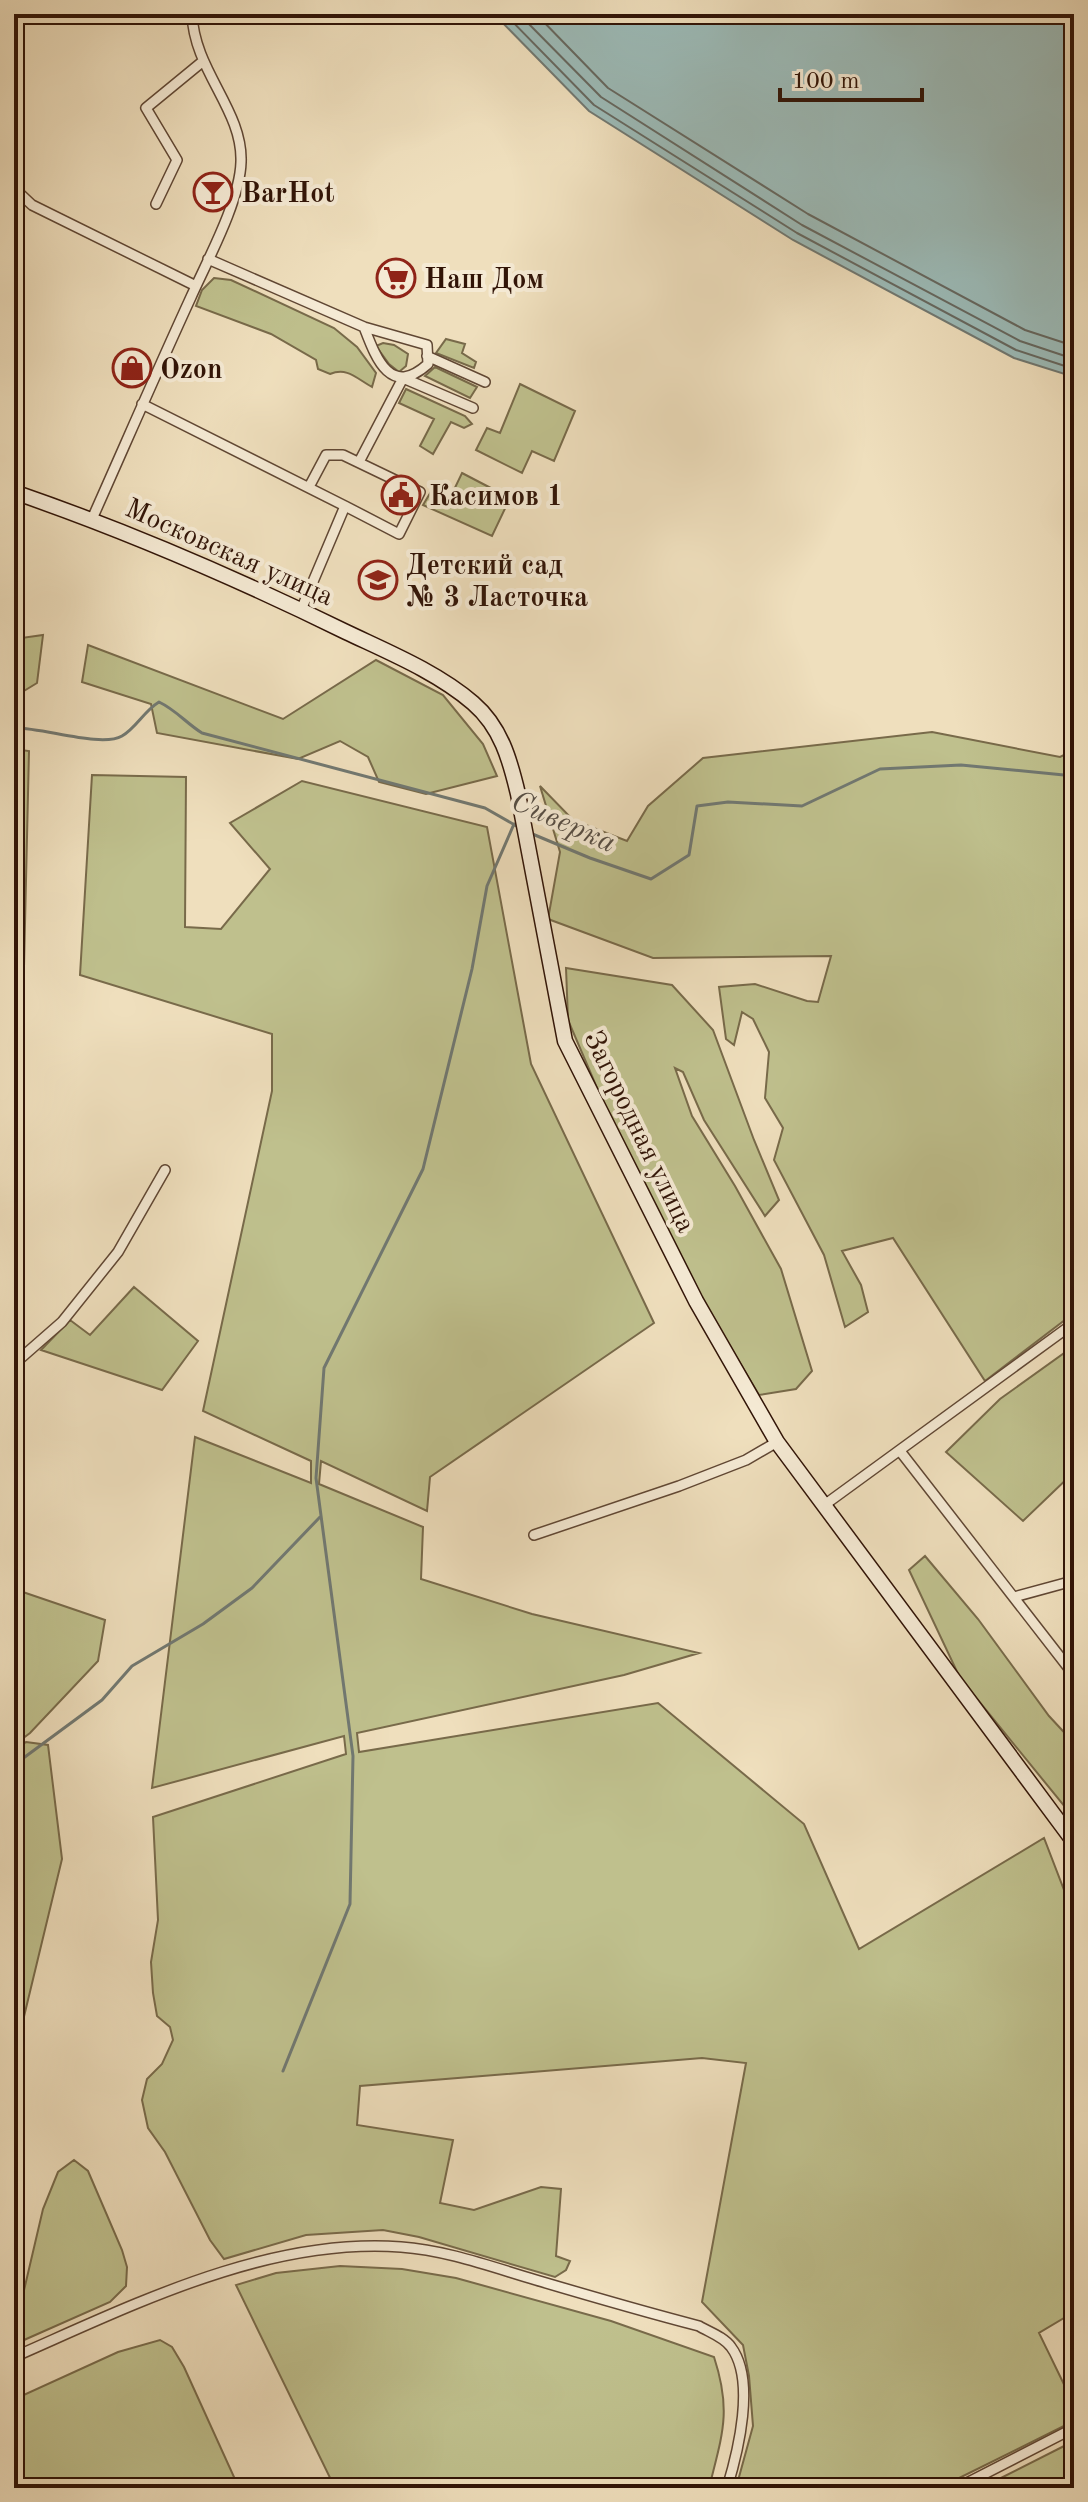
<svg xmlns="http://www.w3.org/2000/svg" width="1088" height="2502" font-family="'Old Standard TT',serif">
<rect width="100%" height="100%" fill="#efdfbd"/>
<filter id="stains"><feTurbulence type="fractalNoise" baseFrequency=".0025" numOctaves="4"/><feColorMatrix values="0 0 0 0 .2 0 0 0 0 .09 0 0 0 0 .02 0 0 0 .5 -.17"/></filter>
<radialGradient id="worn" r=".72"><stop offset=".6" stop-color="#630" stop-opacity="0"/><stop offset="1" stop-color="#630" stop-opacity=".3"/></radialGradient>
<!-- green -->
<path fill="#bfc08d" stroke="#786a4a" stroke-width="2" d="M214 278 231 280 334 328 357 347 376 373 372 387C356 378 347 367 330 374L318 369 316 360 271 334 196 306 202 290Z
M446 339 465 344 462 353 476 362 474 368 436 353Z
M383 343 394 345 408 354 406 366 399 372 389 364 376 346Z
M435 367 477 387 470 398 425 376Z
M520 384 575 411 554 461 532 451 522 473 476 450 487 428 500 433Z
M406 389 465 416 472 424 464 428 451 422 433 454 420 446 434 419 399 403Z
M462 473 510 498 492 536 423 505 432 490 451 496Z
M43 635 37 683 14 697V639Z
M88 645 283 719 376 660 443 695 483 744 497 776 426 794 379 782 368 757 340 741 298 759 157 733 151 704 82 682Z
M932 732 1060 757 1074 750V1313L985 1381 893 1238 842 1251 861 1285 868 1312 845 1327 824 1255 774 1160 783 1128 765 1098 769 1052 753 1019 742 1012 734 1045 726 1039 719 987 755 984 807 1001 818 1002 831 956 653 958 548 919 560 852 540 786 573 820 627 841 648 806 703 758Z
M14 749 29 751 24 967 14 961Z
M92 775 186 777 185 927 221 929 270 869 230 823 302 781 487 827 531 1064 654 1323 430 1477 427 1511 321 1461 319 1484 423 1527 421 1579 532 1614 699 1653 624 1675 357 1733 359 1752 658 1703 804 1824 859 1949 1044 1838 1074 1916V2312L1039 2333 1074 2405V2421L939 2488H736L753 2426 749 2376 743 2345 702 2302 746 2063 702 2058 360 2086 357 2125 453 2140 440 2203 474 2210 541 2187 561 2189 556 2256 570 2261 566 2270 555 2277 419 2237 383 2230 306 2235 224 2259 210 2240 165 2152 148 2128 142 2100 147 2079 162 2064 173 2040 170 2027 157 2016 153 1993 151 1962 158 1920 153 1817 346 1754 344 1736 152 1788 195 1437 311 1483V1461L203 1411 272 1091V1034L80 975Z
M566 968 672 985 713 1030 754 1140 779 1200 765 1216 704 1120 683 1072 675 1068 692 1116 735 1186 781 1269 812 1371 796 1389 759 1395 697 1291 615 1130 568 1020Z
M134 1287 198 1341 162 1390 41 1350 70 1320 90 1335Z
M1074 1346V1472L1023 1521 946 1452 1000 1399Z
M925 1556 978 1619 1049 1716 1074 1743V1818L960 1678 909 1570Z
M14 1589 105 1620 98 1661 30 1733 14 1745Z
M26 1742 48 1745 62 1859 14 2058V1751Z
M74 2160 88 2171 122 2250 127 2267 126 2286 110 2302 24 2340 14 2333 43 2209 58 2172Z
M340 2266 402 2269 456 2278 611 2321 714 2357C732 2412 722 2435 709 2488H335L236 2285 276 2273Z
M160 2340 172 2347 184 2367 239 2488H14V2404L17 2398 118 2352Z
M1074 2441V2488H981Z"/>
<!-- water -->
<path fill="#9cbbb8" stroke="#717871" stroke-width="2" d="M494 14H1074V377L1014 358 793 240 589 111Z"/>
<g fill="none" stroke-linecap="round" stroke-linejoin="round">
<!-- shore -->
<path stroke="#666860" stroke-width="2" d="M505 14 594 105 797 233 1016 350 1074 369
M519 14 601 97 802 225 1020 341 1074 359
M536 14 608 88 808 214 1025 330 1074 346"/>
<!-- stream -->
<path stroke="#717871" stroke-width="3" d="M14 728C42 727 101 748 122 736 136 728 144 711 159 702 176 710 186 723 202 733L485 808 520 828
M530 833 590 858 651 879 689 855 697 806 728 802 802 806 880 769 961 765 1074 776
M14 1765 102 1700 132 1666 203 1624 252 1588 320 1517
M283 2071 350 1904 353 1756 316 1478 324 1368 423 1169 472 969 487 886 514 824"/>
<!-- minor casing -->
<g stroke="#604734" stroke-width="12">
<path id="minor" d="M14 188 32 205 196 286
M156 204 177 160 146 108 202 62
M208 259 364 327C376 358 390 398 428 364L427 345 364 327
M427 356 485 382
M142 404 345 506 301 610
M359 462 403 378 473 408
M309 487 326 455H343L420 492 399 534 345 506
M92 519C125 445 157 371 191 297 207 261 240 201 241 162 243 110 194 71 192 14
M14 1364 62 1322 118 1252 165 1170
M900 1451 1074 1675
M823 1506 1074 1323
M534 1535 679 1486 746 1460 777 1442
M1014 1597 1069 1582 1074 1578
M14 2357C133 2305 267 2237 401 2247 446 2250 492 2267 536 2280 590 2296 645 2312 699 2326 709 2332 724 2337 731 2347 756 2380 738 2452 727 2488
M957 2488 1074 2428"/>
</g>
<!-- secondary casing -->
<g stroke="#311407" stroke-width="17">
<path id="secondary" d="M14 492C127 531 238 579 346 632 388 652 437 672 473 703 501 727 510 760 518 794L565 1041 696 1301 777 1442 1074 1842"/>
</g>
<!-- minor -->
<use href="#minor" stroke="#f5ead4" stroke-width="9"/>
<!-- secondary -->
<use href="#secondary" stroke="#f5ead4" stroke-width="14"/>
</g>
<!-- icons -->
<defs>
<g id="bar-ring" transform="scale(2)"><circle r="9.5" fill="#f5ead4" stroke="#8f2418" stroke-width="1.5"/><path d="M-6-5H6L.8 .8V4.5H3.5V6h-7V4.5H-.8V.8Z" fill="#8f2418"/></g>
<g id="supermarket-ring" transform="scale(2)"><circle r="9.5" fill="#f5ead4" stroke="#8f2418" stroke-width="1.5"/><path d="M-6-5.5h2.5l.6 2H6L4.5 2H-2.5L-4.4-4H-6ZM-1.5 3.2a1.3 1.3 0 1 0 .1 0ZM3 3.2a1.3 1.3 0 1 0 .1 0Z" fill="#8f2418"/></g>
<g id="shop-ring" transform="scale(2)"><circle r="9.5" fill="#f5ead4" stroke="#8f2418" stroke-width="1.5"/><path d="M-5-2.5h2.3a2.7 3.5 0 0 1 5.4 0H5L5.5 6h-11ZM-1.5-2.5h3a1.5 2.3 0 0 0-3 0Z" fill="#8f2418"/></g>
<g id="civic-ring" transform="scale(2)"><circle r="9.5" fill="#f5ead4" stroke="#8f2418" stroke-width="1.5"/><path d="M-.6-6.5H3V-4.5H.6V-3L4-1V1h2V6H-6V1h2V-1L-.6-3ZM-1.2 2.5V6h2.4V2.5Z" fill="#8f2418"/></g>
<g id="school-ring" transform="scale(2)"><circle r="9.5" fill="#f5ead4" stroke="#8f2418" stroke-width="1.5"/><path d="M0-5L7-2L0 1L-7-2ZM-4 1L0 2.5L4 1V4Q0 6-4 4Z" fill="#8f2418"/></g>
</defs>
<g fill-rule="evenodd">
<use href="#bar-ring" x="213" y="192"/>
<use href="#supermarket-ring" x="396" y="278"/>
<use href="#shop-ring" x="132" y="368"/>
<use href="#civic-ring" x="401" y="495"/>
<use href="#school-ring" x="378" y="580"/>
</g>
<g text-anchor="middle" stroke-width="8" stroke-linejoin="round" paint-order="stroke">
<!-- poi labels -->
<g font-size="28" font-weight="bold" fill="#311407" stroke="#f5ead4" text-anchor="start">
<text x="241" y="202">BarHot</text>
<text x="424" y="288">Наш Дом</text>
<text x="160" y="378">Ozon</text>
<text x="429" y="505">Касимов 1</text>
<text x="406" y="574">Детский сад<tspan x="406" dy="32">№ 3 Ласточка</tspan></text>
</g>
<!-- street labels -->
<g font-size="28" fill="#311407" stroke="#f5ead4">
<text transform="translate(230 551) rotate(24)" y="10">Московская улица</text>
<text transform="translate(641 1131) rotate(64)" y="10">Загородная улица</text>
</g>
<!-- water labels -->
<g font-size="30" font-style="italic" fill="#564e45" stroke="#f5ead4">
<text transform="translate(564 821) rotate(24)" y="10">Сиверка</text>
</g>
</g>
<!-- margin -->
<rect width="1088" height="2502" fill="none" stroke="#efdfbd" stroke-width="48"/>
<rect x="16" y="16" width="1056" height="2470" fill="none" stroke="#311407" stroke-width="4"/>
<rect x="24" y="24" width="1040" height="2454" fill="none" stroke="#311407" stroke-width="2"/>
<!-- scale -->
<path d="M780 88v12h142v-12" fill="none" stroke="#311407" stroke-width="4"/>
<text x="792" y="88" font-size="24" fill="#311407" stroke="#f5ead4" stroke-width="6" paint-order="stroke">100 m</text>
<rect width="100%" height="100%" filter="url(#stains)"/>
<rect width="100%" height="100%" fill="url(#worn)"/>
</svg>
